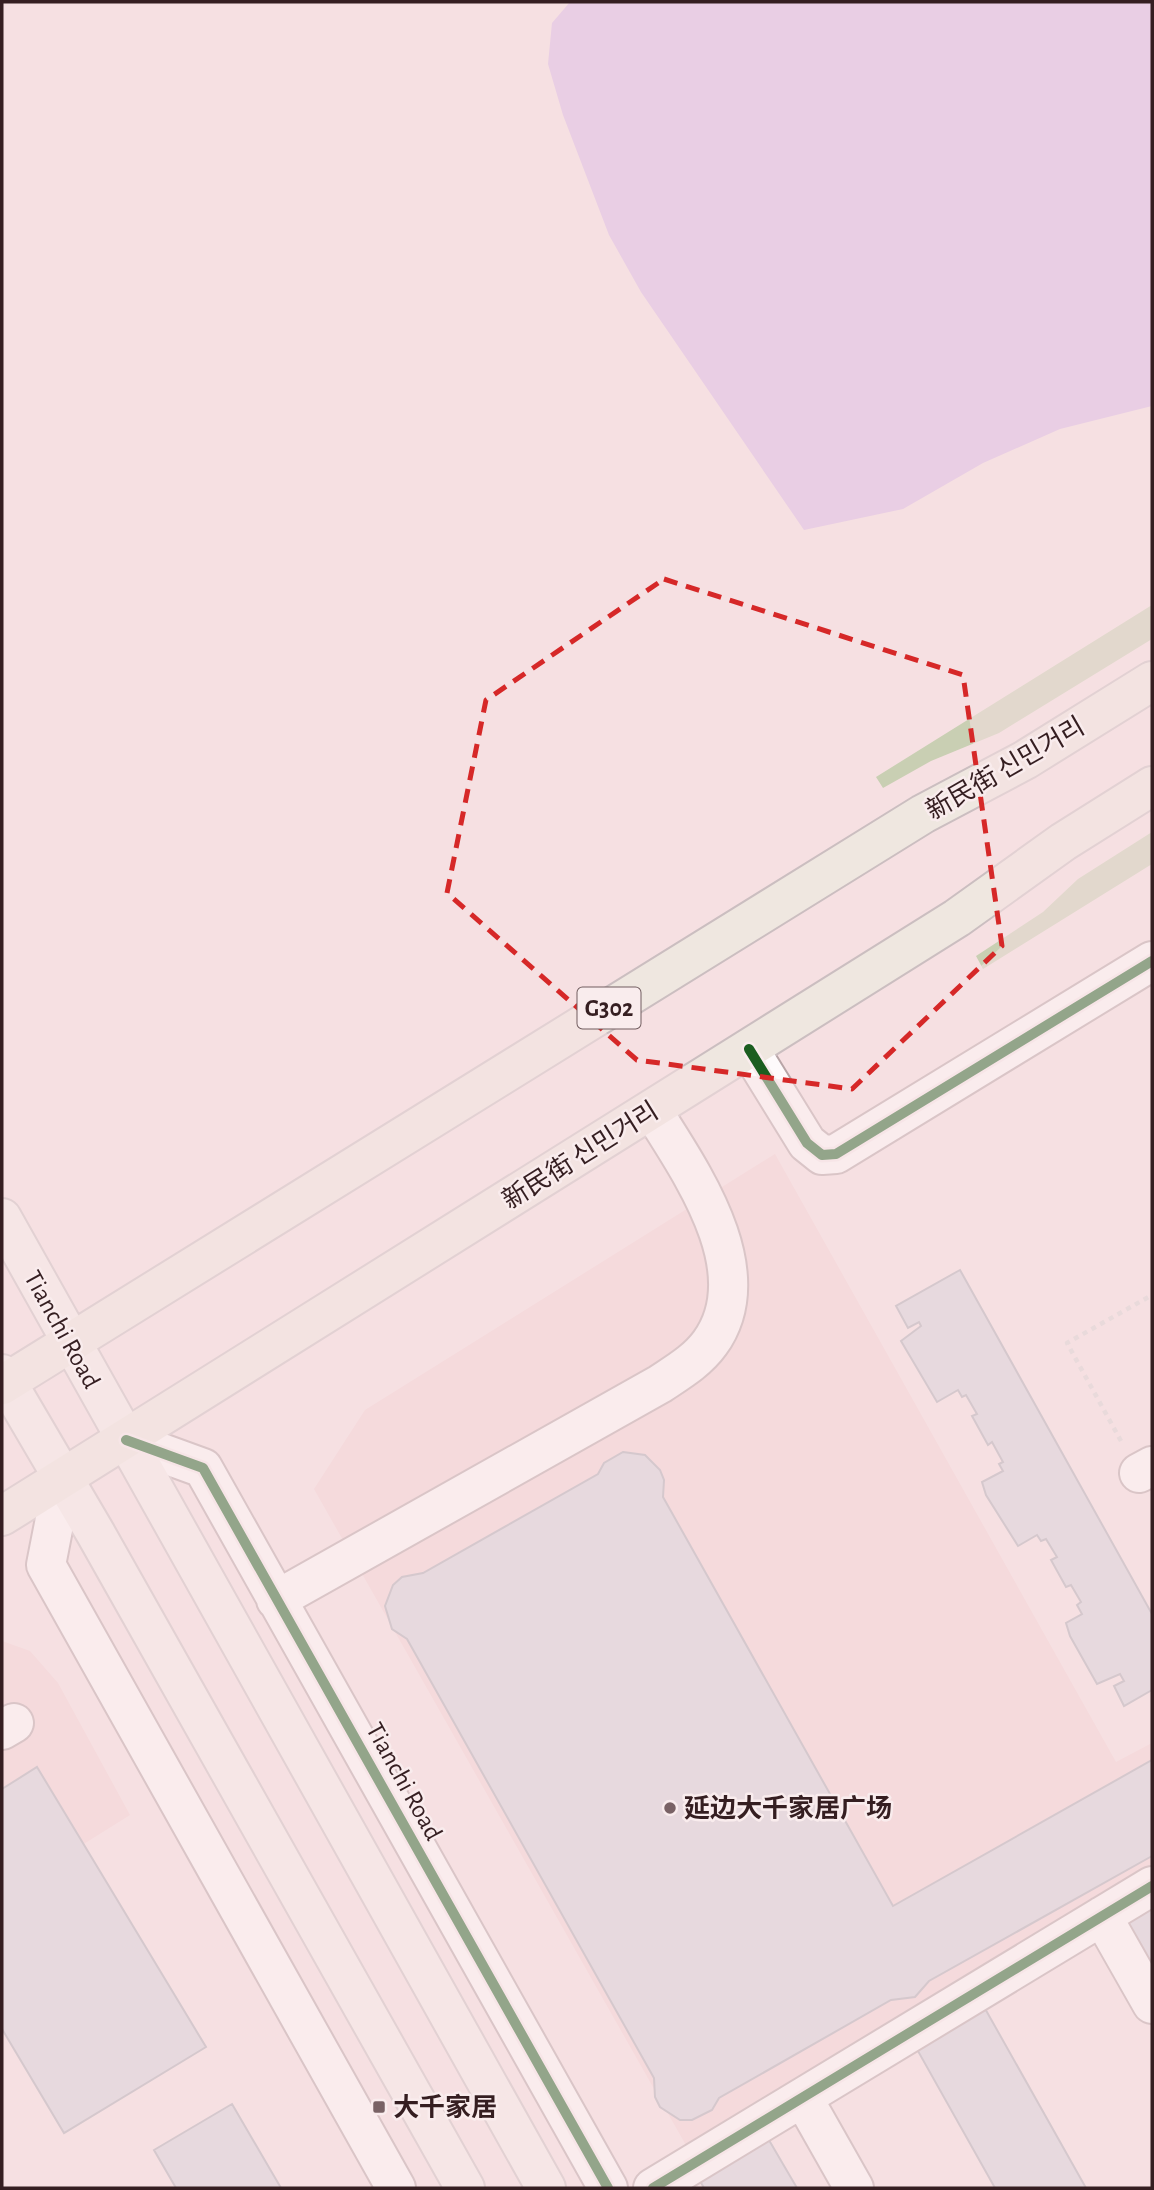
<svg xmlns="http://www.w3.org/2000/svg" width="1154" height="2190" font-family="'Alegreya Sans','Noto Sans SC','Noto Sans KR',sans-serif">
<rect width="100%" height="100%" fill="#f6e0e2"/>
<!-- built -->
<path fill="#f3d2d5" d="M775 1154 1116 1762 1152 1743V1864L687 2147 314 1489 365 1410Z
M2 1641 30 1651 58 1683 130 1815 2 1895Z"/>
<!-- green -->
<path fill="#c9cfb3" d="M1152 605V639L999 733 931 761 883 788 876 777Z
M1152 832V864L983 969 976 956 1043 912 1078 879Z"/>
<!-- water -->
<path fill="#d9b8e6" d="M570 2H1152V406L1060 429 983 463 903 509 804 530 641 292 609 235 563 115 548 64 552 23Z"/>
<!-- building -->
<path fill="#d4d1da" stroke="#aeabb3" stroke-width="2" d="M960 1270 1152 1614V1690L1124 1706 1114 1686 1124 1681 1120 1674 1097 1684 1070 1636 1066 1623 1082 1614 1077 1605 1081 1602 1071 1585 1066 1587 1051 1560 1057 1557 1046 1539 1041 1541 1037 1535 1018 1546 986 1495 982 1482 1003 1471 999 1464 1003 1462 992 1442 988 1445 972 1416 977 1414 966 1395 962 1397 958 1390 937 1402 901 1341 921 1326 919 1322 908 1328 896 1306Z
M623 1452 645 1455 660 1470 664 1480 663 1497 893 1906 1152 1760V1856L929 1981 915 1997 891 2000 719 2098 712 2110 692 2120H680L660 2107 655 2097 654 2078 407 1639 392 1629 385 1606 393 1585 402 1577 423 1573 598 1474 604 1463Z
M37 1767 206 2047 64 2133 2 2029V1789Z
M1152 1897V1971L1121 1915Z
M983 2005 1086 2188H995L914 2044Z
M232 2104 281 2188H176L154 2150Z
M766 2135 797 2188H704L696 2174Z"/>
<g fill="none" stroke-linecap="round" stroke-linejoin="round">
<!-- minor casing -->
<g stroke="#b8a5a7" stroke-width="42">
<path id="minor" d="M749 1049 807 1143 822 1155 836 1154 1152 961
M126 1440 203 1468 608 2188
M1139 1473 1152 1466
M63 1478 46 1565 396 2188
M276 1600 660 1384C678 1372 697 1361 710 1343 762 1271 690 1171 652 1110
M2 1730 14 1723
M1102 1916 1152 2004
M803 2098 854 2188
M653 2188 1152 1886"/>
</g>
<!-- major casing -->
<g stroke="#cbbec0" stroke-width="42">
<path id="major" d="M2 1218 546 2188
M2 1374 96 1534 465 2188"/>
</g>
<!-- highway casing -->
<g stroke="#cbbec0" stroke-width="42">
<path id="highway" d="M2 1385 923 814 1025 760 1152 681
M2 1516 957 918 1063 842 1152 786"/>
</g>
<!-- path -->
<path stroke="#d9d2d3" stroke-width="4.5" stroke-dasharray="5 5" stroke-linecap="butt" d="M1121 1441 1067 1343 1152 1295"/>
<!-- minor -->
<use href="#minor" stroke="#fefafb" stroke-width="38"/>
<!-- major -->
<use href="#major" stroke="#f5eeea" stroke-width="38"/>
<!-- highway -->
<use href="#highway" stroke="#efe7e0" stroke-width="38"/>
<!-- cycleway casing -->
<g stroke="#f9eced" stroke-width="15">
<path id="cycleway" d="M749 1049 807 1143 822 1155 836 1154 1152 961
M126 1440 203 1468 608 2188
M653 2188 1152 1886"/>
</g>
<!-- cycleway -->
<use href="#cycleway" stroke="#1b5e20" stroke-width="10"/>
</g>
<!-- marked area -->
<path d="M0 0H1154V2190H0ZM664 579 963 675 1002 946 852 1089 637 1060 447 893 486 700Z" fill="#f6e0e2" fill-opacity=".55" fill-rule="evenodd"/>
<path fill="none" stroke="#d62828" stroke-width="5" stroke-dasharray="14 9" stroke-linejoin="round" d="M664 579 963 675 1002 946 852 1089 637 1060 447 893 486 700Z"/>
<!-- markers -->
<g fill="#796265" stroke="#f9eced" stroke-width="2.5">
<circle cx="670" cy="1808" r="7"/>
<rect x="372" y="2100" width="14" height="14" rx="3.5"/>
</g>
<g text-anchor="middle" stroke-width="5" stroke-linejoin="round" paint-order="stroke">
<!-- shield labels -->
<rect fill="#f9eced" stroke="#705c5e" stroke-width="2" x="577.5" y="987.5" width="63" height="41" rx="5"/>
<g font-size="24" font-weight="bold" fill="#351e21">
<text x="609" y="1016">G302</text>
</g>
<!-- street labels -->
<g font-size="26" fill="#351e21" stroke="#f9eced">
<text transform="translate(1005 768) rotate(-30)" y="9">新民街 신민거리</text>
<text transform="translate(580 1155) rotate(-32)" y="9">新民街 신민거리</text>
<text transform="translate(63 1329) rotate(61)" y="9">Tianchi Road</text>
<text transform="translate(405 1781) rotate(61)" y="9">Tianchi Road</text>
</g>
<!-- poi labels -->
<g font-size="26" font-weight="bold" fill="#351e21" stroke="#f9eced" text-anchor="start">
<text x="684" y="1817">延边大千家居广场</text>
<text x="393" y="2116">大千家居</text>
</g>
</g>
<!-- border -->
<rect width="1154" height="2190" fill="none" stroke="#351e21" stroke-width="7"/>
</svg>
